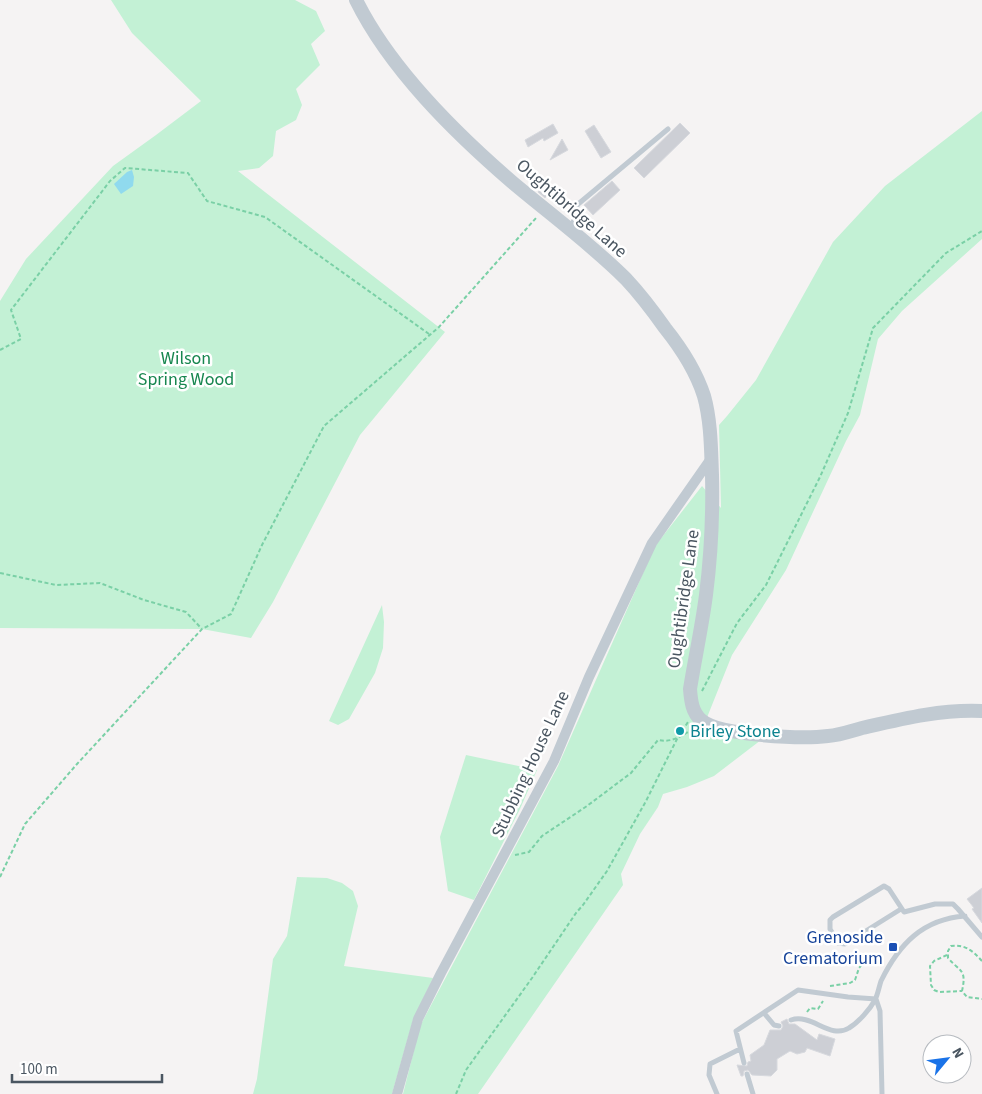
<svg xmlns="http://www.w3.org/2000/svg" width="982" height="1094" font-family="'Source Sans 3',sans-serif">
<rect width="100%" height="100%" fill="#f5f3f3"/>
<!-- green -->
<path fill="#c3f1d5" d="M111 0H295L316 11 325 31 311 44 320 65 296 89 302 105 296 120 276 131 273 156 259 168 238 171 445 332 360 435 273 602 251 638 202 629 0 628V301L26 259 113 166 156 135 201 101 132 33Z
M982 111V239L902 311 878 339 860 415 846 441 786 570 732 655 702 730 724 736 761 740 714 776 687 787 663 794 658 807 640 834 621 874 623 885 478 1094H403L420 1026 558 766 655 546 702 486 721 508 719 425 727 416 756 380 833 242 885 186Z
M382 605 384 622 383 648 375 673 349 719 338 725 329 721Z
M466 755 537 770 520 809 474 900 448 891 440 837Z
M297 877 327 878 342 883 353 891 358 906 344 966 433 978 413 1020 392 1094H253L257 1079 273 959 287 936Z"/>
<!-- water -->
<path fill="#90daee" d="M132 170 134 177 133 186 121 194 114 184 127 172Z"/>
<!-- building -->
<path fill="#cdcfd5" stroke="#d7d9de" d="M680 123 690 133 644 178 634 168Z
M553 124 558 133 544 141 543 138 528 147 525 140Z
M594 125 611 152 601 158 585 131Z
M562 139 568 150 550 160Z
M612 181 620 190 593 215 584 205Z
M542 187 549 193 545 198 538 192Z
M982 888V923L972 909 974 908 967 899Z
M787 1019 789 1024H795L817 1040 819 1034 835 1039 830 1056 807 1048 805 1052 797 1054 790 1051 777 1059V1070L771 1076 752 1075 748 1070 744 1071 743 1076H741L737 1065 747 1066 748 1062 751 1061 750 1055 764 1045 770 1030H781L783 1026 781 1022Z"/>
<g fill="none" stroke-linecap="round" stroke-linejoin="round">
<!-- path -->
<path stroke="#7ad0a6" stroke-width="2" stroke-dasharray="4 2.5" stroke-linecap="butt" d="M0 350 21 339 11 310 110 181 125 168 188 173 207 201 265 217 429 334
M0 573 56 585 100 583 144 600 186 612 202 629
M702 691 737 623 766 585 820 477 848 413 873 328 946 253 982 231
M515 855 529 852 542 836 587 806 631 773 658 740C672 743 681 736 693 729
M0 877 25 824 77 764 202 629 231 614 262 545 324 426 439 327 536 218
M947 955 934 961 930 966 931 985 934 990 939 992 962 991
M982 961C973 951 965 944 951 946L948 951V958C960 972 967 969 962 991L967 997 982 999
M830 986 850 983 855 980 859 968 864 962 861 956
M807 1012 810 1008 818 1009 823 1001
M456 1094 466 1070 532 978 576 913 583 905 607 871 646 801 677 739 688 722"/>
<!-- service -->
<path stroke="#c1cad2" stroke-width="5" d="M571 227 577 213V205L668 129
M901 909 845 944 838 943 830 929V920L833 917 884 886 889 889 904 912 935 904H953L958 909 982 937
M764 1013 774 1025 779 1026
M791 1020C812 1013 830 1040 849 1028 859 1022 870 1009 875 1000 878 994 879 987 881 981 899 944 923 919 965 916
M744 1063 736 1031 798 990 848 997 876 999 880 1011 882 1094
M747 1074 753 1094
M717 1094 709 1075 710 1064 740 1049"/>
<!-- minor -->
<path stroke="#c1cad2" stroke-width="10" d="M397 1094 418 1019 441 973 554 761 589 677 652 543 712 457"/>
<!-- tertiary -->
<path stroke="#c1cad2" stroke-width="14" d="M356 0C390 69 454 132 512 182 550 214 591 244 626 279 640 294 653 311 665 328 681 348 696 371 704 396 711 421 711 449 712 475 713 515 711 555 706 595 702 626 695 658 690 689 691 701 692 712 701 720 719 736 804 739 828 736 840 735 851 731 862 728 901 719 941 709 982 711"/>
</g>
<!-- markers -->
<circle fill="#0f9aa8" stroke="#fff" stroke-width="2" cx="680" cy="731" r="5"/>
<rect fill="#1a4fb4" stroke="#fff" stroke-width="2" x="888" y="942" width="10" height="10" rx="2.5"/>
<g text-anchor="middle" stroke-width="5" stroke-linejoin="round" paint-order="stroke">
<!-- street labels -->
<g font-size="18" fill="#4a5661" stroke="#fff">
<text transform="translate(572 208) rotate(41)" y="6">Oughtibridge Lane</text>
<text transform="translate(683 599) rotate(-82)" y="6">Oughtibridge Lane</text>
<text transform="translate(530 764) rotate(-65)" y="6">Stubbing House Lane</text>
</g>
<!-- park labels -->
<g font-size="18" fill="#17864f" stroke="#fff">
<text x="186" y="364">Wilson<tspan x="186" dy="21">Spring Wood</tspan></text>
</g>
<!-- culture labels -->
<g font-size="18" fill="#0d838f" stroke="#fff" text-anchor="start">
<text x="690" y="737">Birley Stone</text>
</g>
<!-- transit labels -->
<g font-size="18" fill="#164399" stroke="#fff" text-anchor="end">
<text x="883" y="943">Grenoside<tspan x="883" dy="21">Crematorium</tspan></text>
</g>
</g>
<!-- north arrow -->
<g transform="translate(947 1059) rotate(61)"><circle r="24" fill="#ffffff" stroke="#b7bbc0"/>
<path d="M0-4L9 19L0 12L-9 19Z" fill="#1a73e8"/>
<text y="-8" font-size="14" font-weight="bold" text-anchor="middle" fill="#4a5661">N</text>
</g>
<!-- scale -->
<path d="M12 1074v8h150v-8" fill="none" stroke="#4a5661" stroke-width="2.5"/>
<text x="20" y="1074" font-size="15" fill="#4a5661" stroke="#ffffff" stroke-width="4" paint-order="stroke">100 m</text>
</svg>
